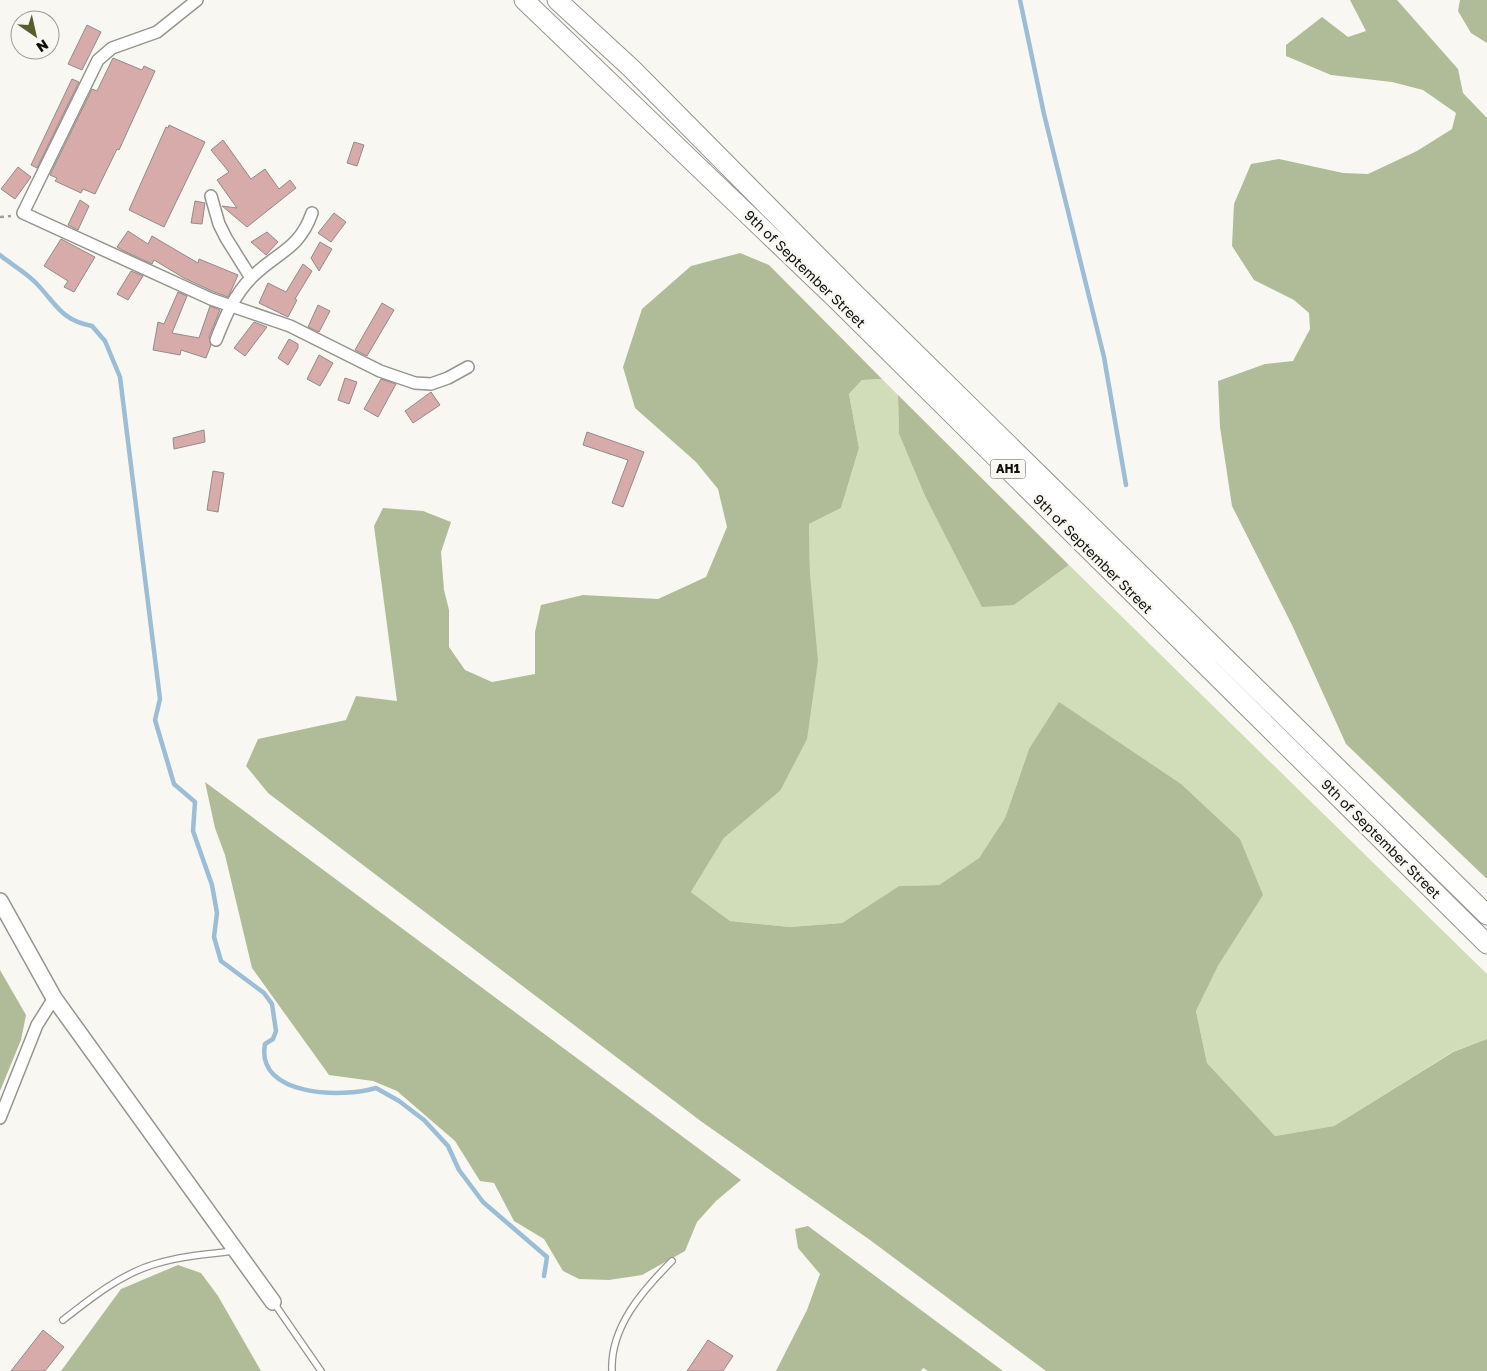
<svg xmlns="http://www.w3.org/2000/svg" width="1487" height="1371" font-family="'Golos Text',sans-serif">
<rect width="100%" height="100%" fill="#f9f7f1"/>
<!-- green -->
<path fill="#d1dcb8" d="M882 379 898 395 899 434 925 496 953 548 1014 605 1069 565 1487 974V1039L1452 1052 1334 1126 1275 1136 1207 1063 1196 1011 1219 964 1029 749 1005 818 979 858 939 885 899 886 842 923 790 927 730 921 691 892 724 838 780 791 810 575 809 524 841 508 859 448 849 394 862 380Z"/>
<!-- forest -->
<path fill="#b0bc97" d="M1350 0H1397L1458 69 1463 93 1487 118V879L1346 744 1292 625 1232 506 1220 427 1218 381 1265 364 1293 361 1310 329 1309 313 1294 300 1254 280 1232 246 1234 204 1251 164 1279 159 1343 173 1368 174 1417 151 1452 129 1456 113 1423 90 1392 82 1331 75 1286 56V45L1322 17 1348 37 1366 31Z
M1460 0H1487V43L1471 33 1458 11Z
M740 253 769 265 882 379 862 380 849 394 859 448 841 508 809 524 810 575 818 661 807 739 780 791 724 838 691 892 730 921 790 927 842 923 899 886 939 885 979 858 1005 818 1029 749 1059 702 1181 784 1240 839 1263 895 1219 964 1196 1011 1207 1063 1275 1136 1334 1126 1453 1052 1487 1039V1371H1046L870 1240 702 1122 268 793 246 766 258 739 346 720 356 696 397 701 374 526 383 508 423 511 451 522 441 552 444 590 449 610V647L465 670 492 682 535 674V632L541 605 583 595 658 599 706 577 727 527 718 489 696 462 635 408 623 367 642 309 691 266Z
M898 395 1069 565 1014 605 982 607 925 496 899 434Z
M205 782 741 1180 716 1201 697 1222 685 1251 642 1275 609 1280 579 1279 563 1271 544 1239 514 1221 494 1183 480 1181 455 1141 397 1091 373 1081 329 1075 252 968 225 855 215 828Z
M0 970 26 1015 21 1040 0 1091Z
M808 1226 1003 1371H928L923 1368 921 1371H776L807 1310 820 1274 798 1248 795 1229Z
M178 1265 201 1273 218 1296 261 1371H61L121 1289Z"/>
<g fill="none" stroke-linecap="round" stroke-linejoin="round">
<!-- stream -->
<path stroke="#9bbdd6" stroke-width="4.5" d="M1020 0 1044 114 1104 357 1126 485
M0 255C11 264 25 272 35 282 56 303 60 320 92 326L105 341 120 377 160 699 155 720 174 784 195 802 193 831 212 885 217 913 214 937 221 961 264 993 272 1004 276 1031 273 1039 265 1044C255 1097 344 1098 376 1088L399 1101 424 1120 448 1146 459 1170 483 1202 547 1257 544 1276"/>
</g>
<!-- building -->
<path fill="#d7abaa" stroke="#928b8b" d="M87 25 101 32 82 70 68 64Z
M113 58 142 70 144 66 155 71 119 150 117 149 95 194 83 189 81 193 55 181 57 178 50 175 92 89 97 91Z
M72 79 79 82 37 168 31 165Z
M169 125 205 142 164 227 129 210 166 127 168 128Z
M223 140 251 179 265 169 279 189 290 180 296 188 247 227 222 206 237 208 217 180 229 172 211 150Z
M354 142 364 145 357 166 347 163Z
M18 167 31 177 15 199 1 189Z
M80 200 89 206 78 230 68 225Z
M195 201 205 203 202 224 191 223Z
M334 213 346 222 331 242 318 233Z
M128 231 148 244 152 236 198 263 199 259 238 275 231 291 228 297 214 292 184 278 154 260 152 264 122 250 117 247Z
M267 232 278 242 266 255 251 242Z
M61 239 95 257 74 292 64 287 68 281 44 266Z
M320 242 332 249 319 271 311 258Z
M303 264 312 271 295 299 297 300 288 317 259 303 268 283 286 292Z
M131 271 143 276 128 300 117 294Z
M178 292 187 296 172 333 199 338 210 306 220 310 209 337 211 345 206 358 181 350 180 355 153 350 158 322 164 324Z
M382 303 394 310 367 356 355 350Z
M318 305 330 311 319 332 308 327Z
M254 322 267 327 245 356 234 348Z
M289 339 298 344V348L288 365 278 358Z
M319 355 333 363 320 386 307 379Z
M345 378 357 382 349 404 338 400Z
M381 379 396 384 378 417 364 409Z
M431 392 440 405 413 423 405 411Z
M204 430 205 442 174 449 173 438Z
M587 432 644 452 623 507 612 503 628 460 583 445Z
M213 471 224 473 218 512 207 510Z
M43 1330 64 1347 45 1371H11Z
M708 1340 733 1356 723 1371H687Z"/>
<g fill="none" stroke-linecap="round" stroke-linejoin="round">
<!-- service casing -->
<g stroke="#96948e" stroke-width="8">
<path id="service" d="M274 1303 321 1371
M63 1320C91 1298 121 1274 155 1264 181 1256 208 1254 235 1251
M612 1371C610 1327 643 1290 672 1261"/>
</g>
<!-- minor casing -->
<g stroke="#96948e" stroke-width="14">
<path id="minor" d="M197 0 157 32 112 48 98 60 23 213 211 299 290 326 380 371 415 383 431 384 448 378 468 367
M211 196 219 224 226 238 251 278
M216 340C225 317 234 295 252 277 277 252 299 250 312 213
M0 1118 37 1025 54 998"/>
</g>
<!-- tertiary casing -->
<g stroke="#96948e" stroke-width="18">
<path id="tertiary" d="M0 901 54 998 273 1302"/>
</g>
<!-- trunk casing -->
<g stroke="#96948e" stroke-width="21">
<path id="trunk" d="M524 0 837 300 1487 944
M557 0 631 68 855 294 1487 915"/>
</g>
<!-- path -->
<path stroke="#a19f9a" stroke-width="2.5" stroke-dasharray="4 4" stroke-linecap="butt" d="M0 217 11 216"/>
<!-- service -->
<use href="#service" stroke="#fff" stroke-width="5.5"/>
<!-- minor -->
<use href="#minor" stroke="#fff" stroke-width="11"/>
<!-- tertiary -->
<use href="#tertiary" stroke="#fff" stroke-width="15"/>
<!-- trunk -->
<use href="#trunk" stroke="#fff" stroke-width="19"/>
</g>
<g text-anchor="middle" stroke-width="5" stroke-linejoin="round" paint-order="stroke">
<!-- shield labels -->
<rect fill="#f9f7f1" stroke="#565551" stroke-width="1" x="990.5" y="459.5" width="35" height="19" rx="4"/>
<g font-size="12" font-weight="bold" fill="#100f0d">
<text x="1008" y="473">AH1</text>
</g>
<!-- street labels -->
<g font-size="14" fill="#100f0d" stroke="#f9f7f1">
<text transform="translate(805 269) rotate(44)" y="5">9th of September Street</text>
<text transform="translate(1093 554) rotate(45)" y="5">9th of September Street</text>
<text transform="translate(1381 839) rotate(45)" y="5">9th of September Street</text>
</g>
</g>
<!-- north arrow -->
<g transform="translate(35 35) rotate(146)"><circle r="24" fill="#f9f7f1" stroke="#9c9a96"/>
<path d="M0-4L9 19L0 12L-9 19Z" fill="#575e2d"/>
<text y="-8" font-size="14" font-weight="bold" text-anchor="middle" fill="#100f0d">N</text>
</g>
</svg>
